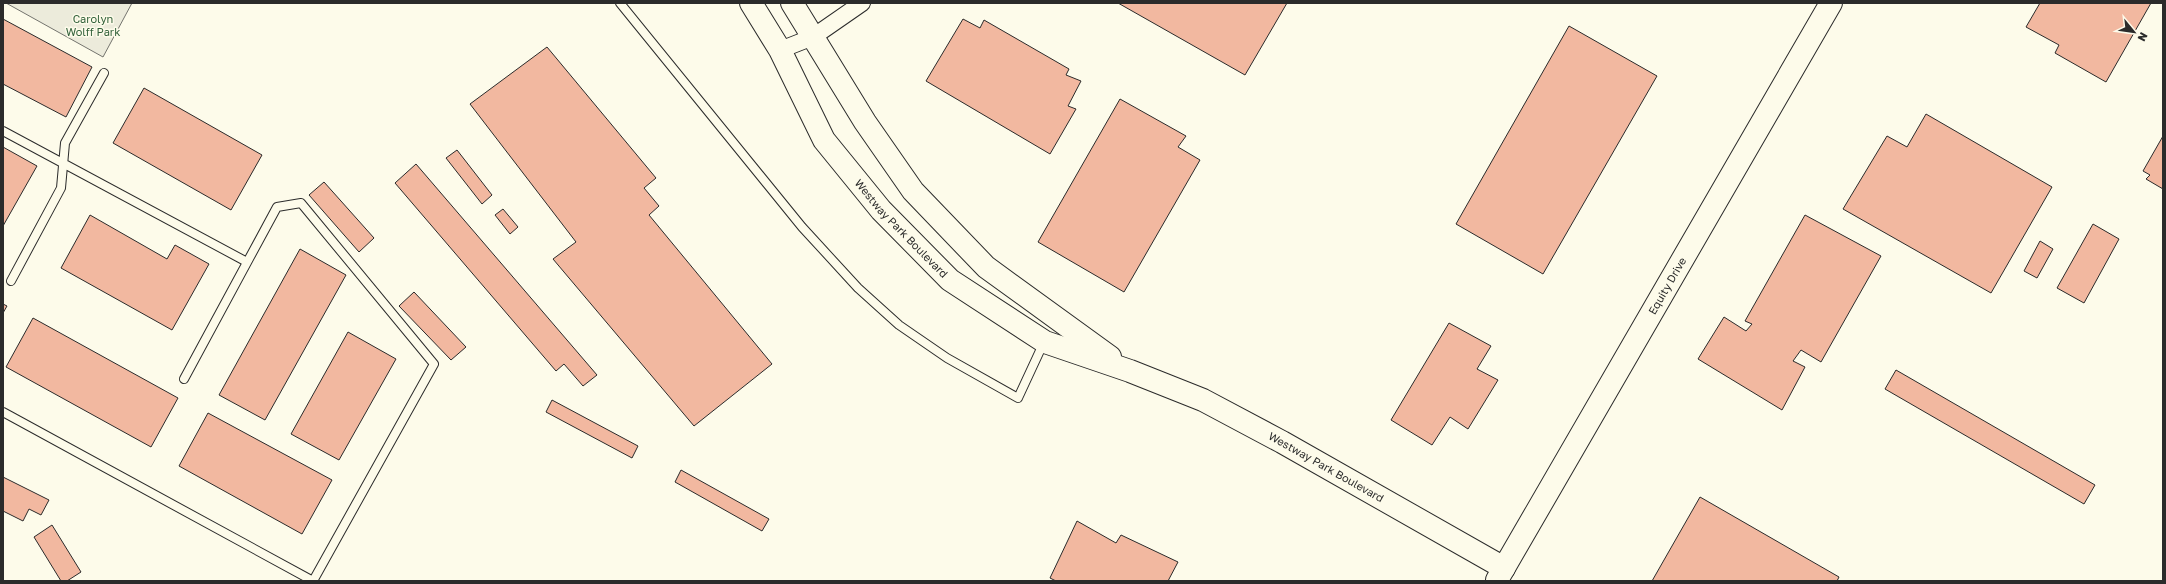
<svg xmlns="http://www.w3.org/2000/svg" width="2166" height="584" font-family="'Golos Text',sans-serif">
<rect width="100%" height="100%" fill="#fdfbea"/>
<!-- green -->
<path fill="#ecebdb" stroke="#74746e" d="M6 3H132L103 57Z"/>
<!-- building -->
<path fill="#f2b8a0" stroke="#2b2b2b" d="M1118 3H1287L1245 75Z
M2040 3H2151L2106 82 2055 53 2059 45 2026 27Z
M3 19 92 67 66 117 3 84Z
M963 19 980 28 984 20 1069 69 1066 75 1081 81 1068 106 1076 109 1050 154 926 81Z
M1569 26 1657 76 1543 274 1456 224Z
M547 47 656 178 644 188 659 206 649 215 772 364 694 426 553 259 576 242 470 104Z
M144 88 262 155 231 210 113 143Z
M1120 99 1186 136 1178 147 1200 160 1124 292 1038 242Z
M1926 114 2052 187 1991 293 1843 209 1887 136 1907 147Z
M2163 136V189L2146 179 2150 175 2143 171Z
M3 147 37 166 3 226Z
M457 150 492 195 482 204 446 158Z
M416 164 597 375 583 386 564 364 556 371 395 183Z
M324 182 374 238 359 252 309 195Z
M503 209 518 227 510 234 495 215Z
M90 215 167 259 175 245 209 264 172 330 61 268Z
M1805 215 1881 256 1821 362 1801 350 1793 361 1805 367 1782 410 1698 359 1724 317 1746 331 1752 324 1745 321Z
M2093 224 2119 239 2084 303 2057 288Z
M2040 241 2053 249 2037 278 2024 271Z
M300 249 346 275 265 420 219 395Z
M414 292 466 347 451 360 399 306Z
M3 304 7 306 3 313Z
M33 318 178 398 151 447 6 367Z
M1449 323 1491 346 1477 369 1498 380 1468 429 1450 417 1432 445 1391 420Z
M348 332 396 359 339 460 291 434Z
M1896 370 2095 485 2084 504 1885 389Z
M552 400 638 446 632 458 546 412Z
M208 413 332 480 302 534 179 466Z
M681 470 769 519 762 531 675 482Z
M3 477 49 500 41 515 29 509 23 521 3 511Z
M1700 497 1839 577 1837 581H1652Z
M1077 521 1116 543 1121 535 1178 562 1168 581H1056L1050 578Z
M52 525 81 572 67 581H61L34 537Z"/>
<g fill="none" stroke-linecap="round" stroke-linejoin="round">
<!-- lane casing -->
<g stroke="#2b2b2b" stroke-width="10">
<path id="lane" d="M620 3 802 227 858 288 899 325 947 358 1018 398 1044 342
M3 131 247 262
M11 281 61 188 65 143 104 73
M3 412 313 581 434 364 301 203 277 207 184 379"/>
</g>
<!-- street casing -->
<g stroke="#2b2b2b" stroke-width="18">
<path id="street" d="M780 50 813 37 862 3"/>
</g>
<!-- secondary casing -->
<g stroke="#2b2b2b" stroke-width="24">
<g id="secondary">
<path id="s1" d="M751 3 780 50 824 140 881 210 950 280 1045 342 1130 371 1203 400 1282 442 1504 568"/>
<path d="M792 3 865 122 913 191 986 267 1110 357"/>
<path id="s2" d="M1497 580 1831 3"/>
</g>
</g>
<!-- lane -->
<use href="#lane" stroke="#fdfbea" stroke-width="8"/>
<!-- street -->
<use href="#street" stroke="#fdfbea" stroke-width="16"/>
<!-- secondary -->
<use href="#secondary" stroke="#fdfbea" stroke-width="22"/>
</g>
<g text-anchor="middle" stroke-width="3" stroke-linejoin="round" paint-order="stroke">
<!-- park labels -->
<g font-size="11" fill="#34623c" stroke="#fdfbea">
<text x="93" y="23">Carolyn<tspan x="93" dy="13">Wolff Park</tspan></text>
</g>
<!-- street labels -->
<g font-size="11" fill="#2b2b2b" stroke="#fdfbea">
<text dy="4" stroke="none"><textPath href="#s1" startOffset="273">Westway Park Boulevard</textPath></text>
<text dy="4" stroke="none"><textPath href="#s2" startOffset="340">Equity Drive</textPath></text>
<text dy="4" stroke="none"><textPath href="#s1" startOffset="766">Westway Park Boulevard</textPath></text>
</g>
</g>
<!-- border -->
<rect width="2166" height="584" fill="none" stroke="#2b2b2b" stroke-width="8"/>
<!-- north arrow -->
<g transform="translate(2134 32) rotate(119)" stroke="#fdfbea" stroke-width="3" paint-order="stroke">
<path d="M0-3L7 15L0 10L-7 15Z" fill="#2b2b2b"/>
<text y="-6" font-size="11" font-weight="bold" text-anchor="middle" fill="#2b2b2b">N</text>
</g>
</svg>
